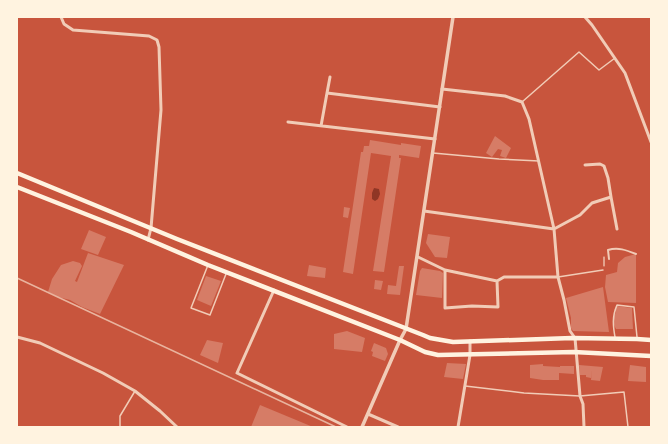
<svg xmlns="http://www.w3.org/2000/svg" width="668" height="444" font-family="'Source Sans 3',sans-serif">
<rect width="100%" height="100%" fill="#c8553d"/>
<!-- water -->
<path fill="#8f3625" d="M374 188 379 189 380 194 378 199 375 201 372 199V193Z"/>
<!-- building -->
<path fill="#d67c66" d="M495 136 511 148 506 158 500 156 502 150 498 149 492 157 486 153Z
M370 140 401 145V143L421 146 419 158 399 155V158H401L384 272 373 271 391 156 371 153 353 274 343 272 361 152H363L364 146H369Z
M344 207 350 208 348 218 343 217Z
M89 230 106 237 98 255 81 249Z
M428 234 450 237 447 258 435 257 426 243Z
M88 253 124 265 100 314 82 307 70 300 58 297 48 292 52 279 61 265 73 261 80 263 82 266 75 281 77 282Z
M636 254V303L608 302 605 287 606 275 617 272 618 263 625 257Z
M309 265 326 268 325 278 307 276Z
M399 266H404L400 295 387 294 388 285 396 286Z
M422 268 440 271 443 273 442 298 416 295 420 271Z
M206 276 221 281 211 306 197 300Z
M375 280 383 281 381 290 374 289Z
M603 287 609 332 573 331 571 328V318L566 298Z
M617 306 632 308 633 329H616L614 325V318Z
M347 331 365 338 362 352 334 349V334Z
M207 340 223 343 218 363 200 355Z
M374 343 386 348 388 354 385 361 372 356 373 352 371 351Z
M447 363 466 364 463 379 444 377Z
M543 364V366L560 367V366H574V374L559 373V380H543L530 378V365Z
M579 365 603 367 600 381 591 380 592 370 591 378 586 377V375H580Z
M630 365 646 367V382L628 381Z
M260 405 313 427H251Z"/>
<g fill="none" stroke-linecap="round" stroke-linejoin="round">
<!-- path -->
<path stroke="#fff3e0" stroke-width="1" d="M604 266V257"/>
<!-- service -->
<path stroke="#f1ccb7" stroke-width="1.5" d="M522 102 579 52 599 70 615 58
M433 153 499 159 539 161
M208 265 191 308 210 315 226 274
M558 277 603 270
M615 337C613 326 612 316 617 305L634 307 637 337
M465 386 524 393 580 396 624 392 628 427
M120 427V416L135 391"/>
<!-- pedestrian -->
<path stroke="#f1ccb7" stroke-width="2" d="M609 259 608 250C618 247 626 250 636 254"/>
<!-- minor -->
<path stroke="#f1ccb7" stroke-width="3" d="M61 17 64 24 73 30 149 36 157 40 159 47 161 110 151 228 148 240
M585 17 592 25 625 73 651 142
M442 89 505 96 522 102 529 119 554 229 558 277 564 300 570 331 575 338 580 396 583 404 584 427
M327 93 330 77
M288 122 435 139
M321 126 327 93 440 107
M585 165 600 164 604 166 608 178 611 197
M424 211 554 229 580 215 592 203 611 197 617 229
M418 257 445 270V308L472 306 498 307 497 281 504 277H558
M445 270 497 281
M274 290 237 373 347 427
M17 337 40 343 103 373 135 391 160 411 177 427
M368 414 398 427
M458 427 470 355V341"/>
<!-- tertiary -->
<path stroke="#f1ccb7" stroke-width="3.5" d="M362 427 400 340 406 329 453 17"/>
<!-- primary -->
<path stroke="#fff3e0" stroke-width="4.5" d="M17 173 177 239 423 335 430 338 453 342 572 338 637 339 651 340
M17 187 131 232 208 265 400 340 425 352 438 355 574 352 651 356"/>
<!-- rail -->
<path stroke="#e9b49f" stroke-width="1.5" d="M17 278 336 427"/>
</g>
<!-- border -->
<rect width="668" height="444" fill="none" stroke="#fff3e0" stroke-width="36"/>
</svg>
